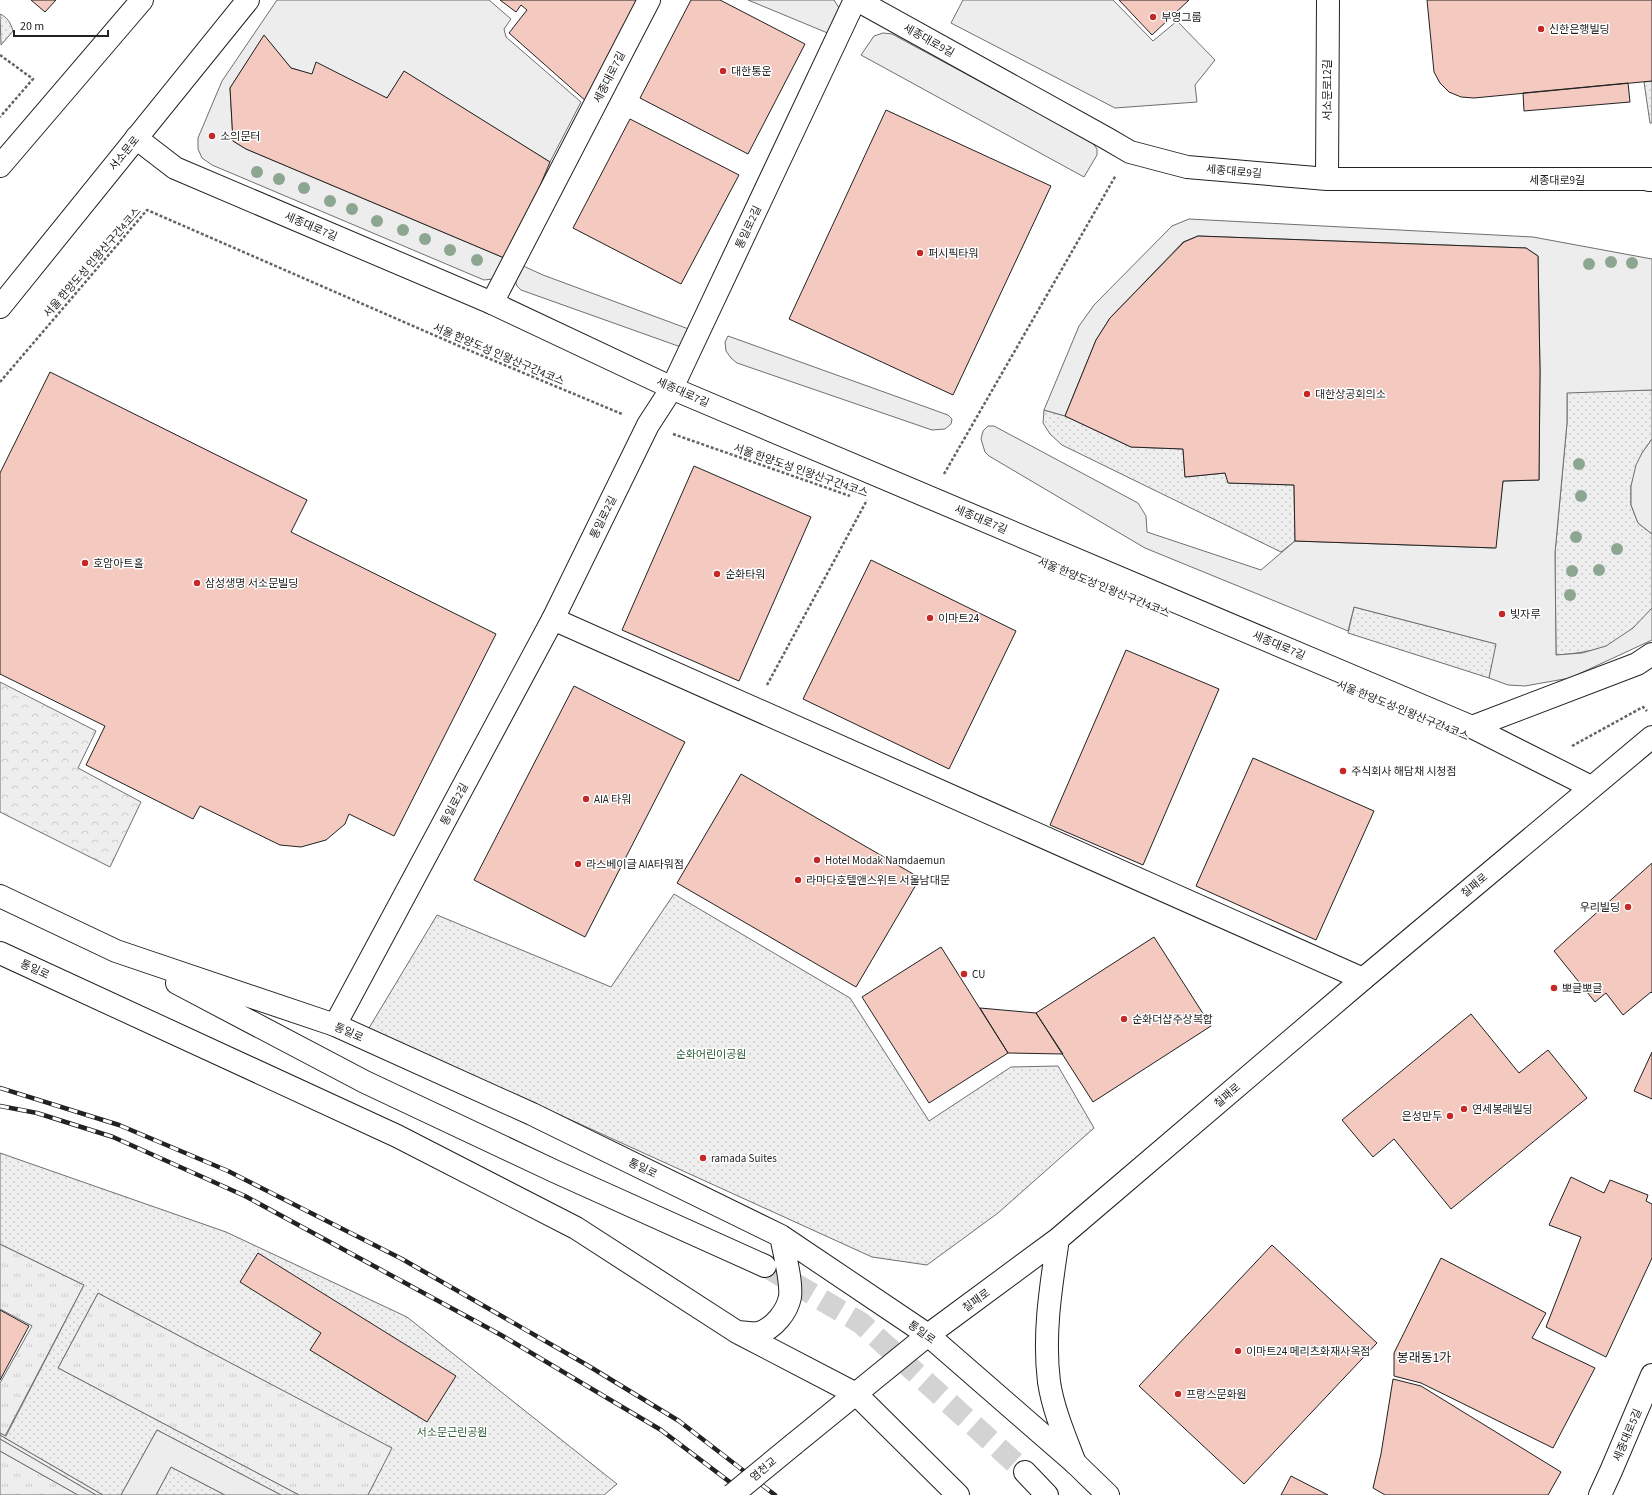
<svg xmlns="http://www.w3.org/2000/svg" width="1652" height="1495" font-family="'Source Sans 3','Noto Sans KR',sans-serif">
<defs>
<pattern id="grass-tufts" width="24" height="20" patternUnits="userSpaceOnUse"><rect width="24" height="20" fill="#eee"/><path d="M3 7l-1-3M5 7V3M7 7l1-3M15 17l-1-3M17 17v-4M19 17l1-3" fill="none" stroke="#ccc"/></pattern>
<pattern id="forest-crowns" width="20" height="18" patternUnits="userSpaceOnUse"><rect width="20" height="18" fill="#eee"/><path d="M2 6a3 3 0 1 1 6 0M12 15a3 3 0 1 1 6 0" fill="none" stroke="#ccc"/></pattern>
<pattern id="park-dots" width="8" height="8" patternUnits="userSpaceOnUse"><rect width="8" height="8" fill="#eee"/><path d="M2 2h.1M6 6h.1" fill="none" stroke="#ccc" stroke-width="1.8" stroke-linecap="round"/></pattern>
</defs>
<rect width="100%" height="100%" fill="#fff"/>
<!-- grass -->
<path fill="url(#grass-tufts)" stroke="#6f6f6f" d="M0 1244 84 1285 5 1436 0 1433V1383L32 1326 0 1309Z
M98 1293 393 1448 368 1495H299L58 1368Z
M0 1435 103 1495H96L0 1439Z
M0 1451 78 1495H0Z"/>
<!-- forest -->
<path fill="url(#forest-crowns)" stroke="#6f6f6f" d="M0 682 96 731 78 768 141 802 110 867 0 812Z"/>
<!-- park -->
<path fill="url(#park-dots)" stroke="#6f6f6f" d="M0 14C7 17 11 23 13 31L1 45Z
M1652 81V123H1650L1644 82Z
M1652 390V439L1642 453 1631 486V505L1638 523 1652 534V608C1644 620 1618 642 1604 647 1588 652 1572 654 1556 655L1555 553 1567 423V392Z
M1044 410 1065 416 1131 447 1183 449 1185 477 1225 473 1229 483 1294 485 1295 541 1281 552 1062 445 1050 434 1043 423Z
M1354 607 1497 644 1489 678 1348 633Z
M674 894 850 998 929 1121 1011 1067 1058 1066 1094 1128 998 1213 927 1265 872 1257 369 1028 437 915 611 987Z
M0 1153 226 1232 407 1317 617 1484 604 1495H368L392 1448 98 1293 58 1368 299 1495H281L157 1430 121 1495H103L0 1435V1433L6 1436 84 1285 0 1244Z
M171 1467 225 1495H156Z"/>
<!-- parking -->
<path fill="#ededed" stroke="#6f6f6f" d="M277 0H489L511 19 504 29 506 37 581 102 550 162 404 72 387 98 291 68 264 36 230 88 233 141 246 149 509 260 493 279 484 280 212 165 202 158 198 149V138L222 81Z
M748 0H834L839 8 830 34Z
M963 0H1113L1153 41 1177 21 1215 60 1195 85 1197 102 1115 108 951 23Z
M883 33 892 34 1092 142 1097 149V155L1084 177 861 55 874 36Z
M1189 219 1533 237 1652 259V390L1567 393V423L1555 553 1556 655 1582 653 1606 646 1633 628 1652 608V640L1570 678 1525 686 1508 685 1489 678 1496 644 1354 607 1348 631 1145 548 989 456 985 452 981 439 983 431 988 426H994L1138 503 1146 516 1147 532 1261 570 1295 541 1495 548 1503 481 1539 480 1540 371 1538 256 1526 248 1198 236 1183 242 1110 318 1096 340 1065 416 1044 410 1079 326 1094 305 1172 226Z
M521 265 543 275 694 331 684 345 678 346 521 290 517 286 515 280Z
M728 336 948 415 952 419 951 424 945 429 932 430 737 363 731 358 726 351 725 342Z
M1652 439V534L1638 523 1631 505V486L1636 465 1642 453Z
M157 1430 281 1495H225L171 1467 156 1495H121Z
M0 1439 96 1495H78L0 1451Z"/>
<!-- building -->
<path fill="#f3c9c0" stroke="#222" d="M31 0H56L45 12Z
M500 0H638L587 102 509 33 527 10 521 5 516 12Z
M691 0H720L805 44 748 154 640 98Z
M1119 0H1189L1152 35Z
M1427 0H1652V81L1474 98 1461 97 1449 92 1440 83 1434 72Z
M264 35 291 68 312 74 316 62 387 98 404 71 550 162 509 260 246 149 233 141 230 88Z
M1628 83 1630 102 1524 111 1523 93Z
M886 110 1051 186 953 395 789 319Z
M630 119 739 175 681 284 573 228Z
M1198 236 1526 248 1538 256 1540 371 1539 480 1503 481 1496 548 1295 541 1294 485 1228 483 1225 473 1185 477 1183 449 1131 447 1065 416 1096 340 1110 318 1184 242Z
M50 372 307 500 291 532 496 634 394 836 349 814 345 824 326 840 301 847 280 845 200 806 193 819 86 765 105 726 0 674V473Z
M694 466 811 517 739 681 622 630Z
M871 560 1016 631 949 769 803 699Z
M1126 650 1219 689 1143 865 1050 825Z
M574 686 685 742 585 937 474 880Z
M1253 758 1374 811 1316 940 1196 886Z
M741 774 920 878 856 987 677 883Z
M1652 863V993L1651 992 1623 1015 1606 993 1595 1002 1554 951Z
M1154 937 1211 1026 1093 1102 1036 1013Z
M941 947 1008 1053 929 1103 862 997Z
M980 1008 1036 1013 1063 1054 1008 1053Z
M1471 1014 1519 1073 1548 1050 1587 1098 1451 1209 1394 1139 1373 1157 1342 1120Z
M1652 1052V1099L1634 1091Z
M1571 1177 1604 1193 1610 1180 1648 1195 1646 1201 1652 1204V1258L1606 1357 1546 1327 1581 1237 1549 1225Z
M1272 1245 1377 1343 1244 1484 1139 1386Z
M258 1253 456 1376 427 1422 310 1350 321 1333 240 1282Z
M1441 1258 1546 1313 1532 1338 1595 1368 1553 1448 1421 1383 1394 1376V1353Z
M0 1310 29 1326 0 1380Z
M1393 1379 1421 1386 1561 1472 1548 1495H1385L1373 1488 1381 1454Z
M1291 1476 1328 1495H1281Z"/>
<g fill="none" stroke-linecap="round" stroke-linejoin="round">
<!-- primary-tunnel -->
<path stroke="#d3d3d3" stroke-width="22" stroke-dasharray="22 11" stroke-linecap="butt" d="M765 1266 861 1323 1025 1472"/>
<!-- street casing -->
<g stroke="#222" stroke-width="24">
<path id="street" d="M857 0 1106 138 1130 152 1187 167 1327 179H1652
M1327 179 1328 0
M492 303 649 0
M672 388 855 0
M553 619 1363 979
M1600 1495 1611 1471 1652 1375"/>
</g>
<!-- secondary casing -->
<g stroke="#222" stroke-width="24">
<path id="secondary" d="M136 138 175 168 492 303 683 393 1472 727 1591 787
M1472 727 1637 664 1652 654
M335 1025 553 619 648 425 672 388
M1058 1239C1051 1286 1043 1334 1049 1382 1053 1409 1065 1437 1075 1463
M794 1444 928 1335 1058 1239 1363 979 1652 737"/>
</g>
<!-- primary casing -->
<g stroke="#222" stroke-width="24">
<path id="primary" d="M0 166 142 0
M1649 180H1652
M0 307 248 0
M0 896 116 951 335 1025 532 1114 781 1236 928 1335 1075 1463 1108 1495
M0 953 397 1136 576 1228 737 1332 856 1394 958 1495
M177 983 365 1082 554 1171 765 1266
M737 1332C744 1332 753 1334 759 1333 774 1328 787 1312 790 1297 792 1281 784 1252 781 1236
M1025 1472 1047 1495"/>
</g>
<!-- path -->
<path stroke="#646464" stroke-width="2.5" stroke-dasharray="3 2" stroke-linecap="butt" d="M0 55 33 79 0 117
M0 382 147 210 466 349 622 414
M673 434 850 496
M944 474 1116 175
M767 685 867 500
M1572 746 1643 707 1647 711"/>
<!-- street -->
<use href="#street" stroke="#fff" stroke-width="22"/>
<!-- secondary -->
<use href="#secondary" stroke="#fff" stroke-width="22"/>
<!-- primary -->
<use href="#primary" stroke="#fff" stroke-width="22"/>
<!-- rail casing -->
<g stroke="#222" stroke-width="4.5">
<path id="rail" d="M0 1088 119 1125 228 1171 402 1259 587 1365 679 1421 775 1495
M0 1106 37 1113 113 1137 245 1196 501 1335 661 1430 747 1495"/>
</g>
<!-- rail -->
<use href="#rail" stroke="#fff" stroke-width="3" stroke-dasharray="9" stroke-linecap="butt"/>
<!-- secondary-bridge casing -->
<g stroke="#222" stroke-width="24" stroke-linecap="butt">
<path id="secondary-bridge" d="M732 1495 794 1444"/>
</g>
<!-- secondary-bridge -->
<use href="#secondary-bridge" stroke="#fff" stroke-width="22"/>
</g>
<!-- trees -->
<g fill="#8da692">
<circle cx="257" cy="172" r="6"/>
<circle cx="279" cy="179" r="6"/>
<circle cx="304" cy="188" r="6"/>
<circle cx="330" cy="201" r="6"/>
<circle cx="352" cy="209" r="6"/>
<circle cx="377" cy="221" r="6"/>
<circle cx="403" cy="230" r="6"/>
<circle cx="425" cy="239" r="6"/>
<circle cx="450" cy="250" r="6"/>
<circle cx="477" cy="260" r="6"/>
<circle cx="1611" cy="262" r="6"/>
<circle cx="1632" cy="263" r="6"/>
<circle cx="1589" cy="264" r="6"/>
<circle cx="1579" cy="464" r="6"/>
<circle cx="1581" cy="496" r="6"/>
<circle cx="1576" cy="537" r="6"/>
<circle cx="1617" cy="549" r="6"/>
<circle cx="1599" cy="570" r="6"/>
<circle cx="1572" cy="571" r="6"/>
<circle cx="1570" cy="595" r="6"/>
</g>
<!-- markers -->
<g fill="#c62828" stroke="#fff" stroke-width="1.5">
<circle cx="1153" cy="17" r="4"/>
<circle cx="1541" cy="29" r="4"/>
<circle cx="723" cy="71" r="4"/>
<circle cx="212" cy="136" r="4"/>
<circle cx="920" cy="253" r="4"/>
<circle cx="1307" cy="394" r="4"/>
<circle cx="85" cy="563" r="4"/>
<circle cx="717" cy="574" r="4"/>
<circle cx="197" cy="583" r="4"/>
<circle cx="1502" cy="614" r="4"/>
<circle cx="930" cy="618" r="4"/>
<circle cx="1343" cy="771" r="4"/>
<circle cx="586" cy="799" r="4"/>
<circle cx="817" cy="860" r="4"/>
<circle cx="578" cy="864" r="4"/>
<circle cx="798" cy="880" r="4"/>
<circle cx="1628" cy="907" r="4"/>
<circle cx="964" cy="974" r="4"/>
<circle cx="1554" cy="988" r="4"/>
<circle cx="1124" cy="1019" r="4"/>
<circle cx="1464" cy="1109" r="4"/>
<circle cx="1450" cy="1116" r="4"/>
<circle cx="703" cy="1158" r="4"/>
<circle cx="1238" cy="1351" r="4"/>
<circle cx="1178" cy="1394" r="4"/>
</g>
<g text-anchor="middle" stroke-width="3" stroke-linejoin="round" paint-order="stroke">
<!-- poi labels -->
<g font-size="11" fill="#222" stroke="#fff" text-anchor="start">
<text x="1161" y="21">부영그룹</text>
<text x="1549" y="33">신한은행빌딩</text>
<text x="731" y="75">대한통운</text>
<text x="220" y="140">소의문터</text>
<text x="928" y="257">퍼시픽타워</text>
<text x="1315" y="398">대한상공회의소</text>
<text x="93" y="567">호암아트홀</text>
<text x="725" y="578">순화타워</text>
<text x="205" y="587">삼성생명 서소문빌딩</text>
<text x="1510" y="618">빛자루</text>
<text x="938" y="622">이마트24</text>
<text x="1351" y="775">주식회사 해담채 시청점</text>
<text x="594" y="803">AIA 타워</text>
<text x="825" y="864">Hotel Modak Namdaemun</text>
<text x="586" y="868">라스베이글 AIA타워점</text>
<text x="806" y="884">라마다호텔앤스위트 서울남대문</text>
<text x="1620" y="911" text-anchor="end">우리빌딩</text>
<text x="972" y="978">CU</text>
<text x="1562" y="992">뽀글뽀글</text>
<text x="1132" y="1023">순화더샵주상복합</text>
<text x="1472" y="1113">연세봉래빌딩</text>
<text x="1442" y="1120" text-anchor="end">은성만두</text>
<text x="711" y="1162">ramada Suites</text>
<text x="1246" y="1355">이마트24 메리츠화재사옥점</text>
<text x="1186" y="1398">프랑스문화원</text>
</g>
<!-- street labels -->
<g font-size="11" fill="#222" stroke="#fff">
<text transform="translate(929 40) rotate(29)" y="4">세종대로9길</text>
<text transform="translate(609 77) rotate(-63)" y="4">세종대로7길</text>
<text transform="translate(1327 90) rotate(-90)" y="4">서소문로12길</text>
<text transform="translate(124 153) rotate(-51)" y="4">서소문로</text>
<text transform="translate(1234 171) rotate(5)" y="4">세종대로9길</text>
<text x="1557" y="184">세종대로9길</text>
<text transform="translate(311 226) rotate(23)" y="4">세종대로7길</text>
<text transform="translate(748 227) rotate(-65)" y="4">통일로2길</text>
<text transform="translate(92 262) rotate(-49)" y="4">서울 한양도성 인왕산구간4코스</text>
<text transform="translate(499 354) rotate(23)" y="4">서울 한양도성 인왕산구간4코스</text>
<text transform="translate(683 392) rotate(24)" y="4">세종대로7길</text>
<text transform="translate(801 470) rotate(19)" y="4">서울 한양도성 인왕산구간4코스</text>
<text transform="translate(603 517) rotate(-64)" y="4">통일로2길</text>
<text transform="translate(981 519) rotate(23)" y="4">세종대로7길</text>
<text transform="translate(1104 587) rotate(22)" y="4">서울 한양도성 인왕산구간4코스</text>
<text transform="translate(1279 645) rotate(23)" y="4">세종대로7길</text>
<text transform="translate(1403 710) rotate(22)" y="4">서울 한양도성 인왕산구간4코스</text>
<text transform="translate(454 804) rotate(-62)" y="4">통일로2길</text>
<text transform="translate(1474 885) rotate(-40)" y="4">칠패로</text>
<text transform="translate(35 969) rotate(25)" y="4">통일로</text>
<text transform="translate(349 1032) rotate(24)" y="4">통일로</text>
<text transform="translate(1227 1095) rotate(-41)" y="4">칠패로</text>
<text transform="translate(643 1168) rotate(26)" y="4">통일로</text>
<text transform="translate(976 1300) rotate(-36)" y="4">칠패로</text>
<text transform="translate(922 1332) rotate(36)" y="4">통일로</text>
<text transform="translate(1627 1435) rotate(-67)" y="4">세종대로5길</text>
<text transform="translate(763 1469) rotate(-40)" y="4">염천교</text>
</g>
<!-- park labels -->
<g font-size="11" fill="#2f5e38" stroke="#fff">
<text x="711" y="1058">순화어린이공원</text>
<text x="452" y="1436">서소문근린공원</text>
</g>
<!-- quarter labels -->
<g font-size="13" fill="#222" stroke="#fff">
<text x="1424" y="1362">봉래동1가</text>
</g>
</g>
<!-- scale -->
<path d="M14 30v6h94v-6" fill="none" stroke="#222222" stroke-width="2"/>
<text x="20" y="30" font-size="12" fill="#222222" stroke="#ffffff" stroke-width="3" paint-order="stroke">20 m</text>
</svg>
